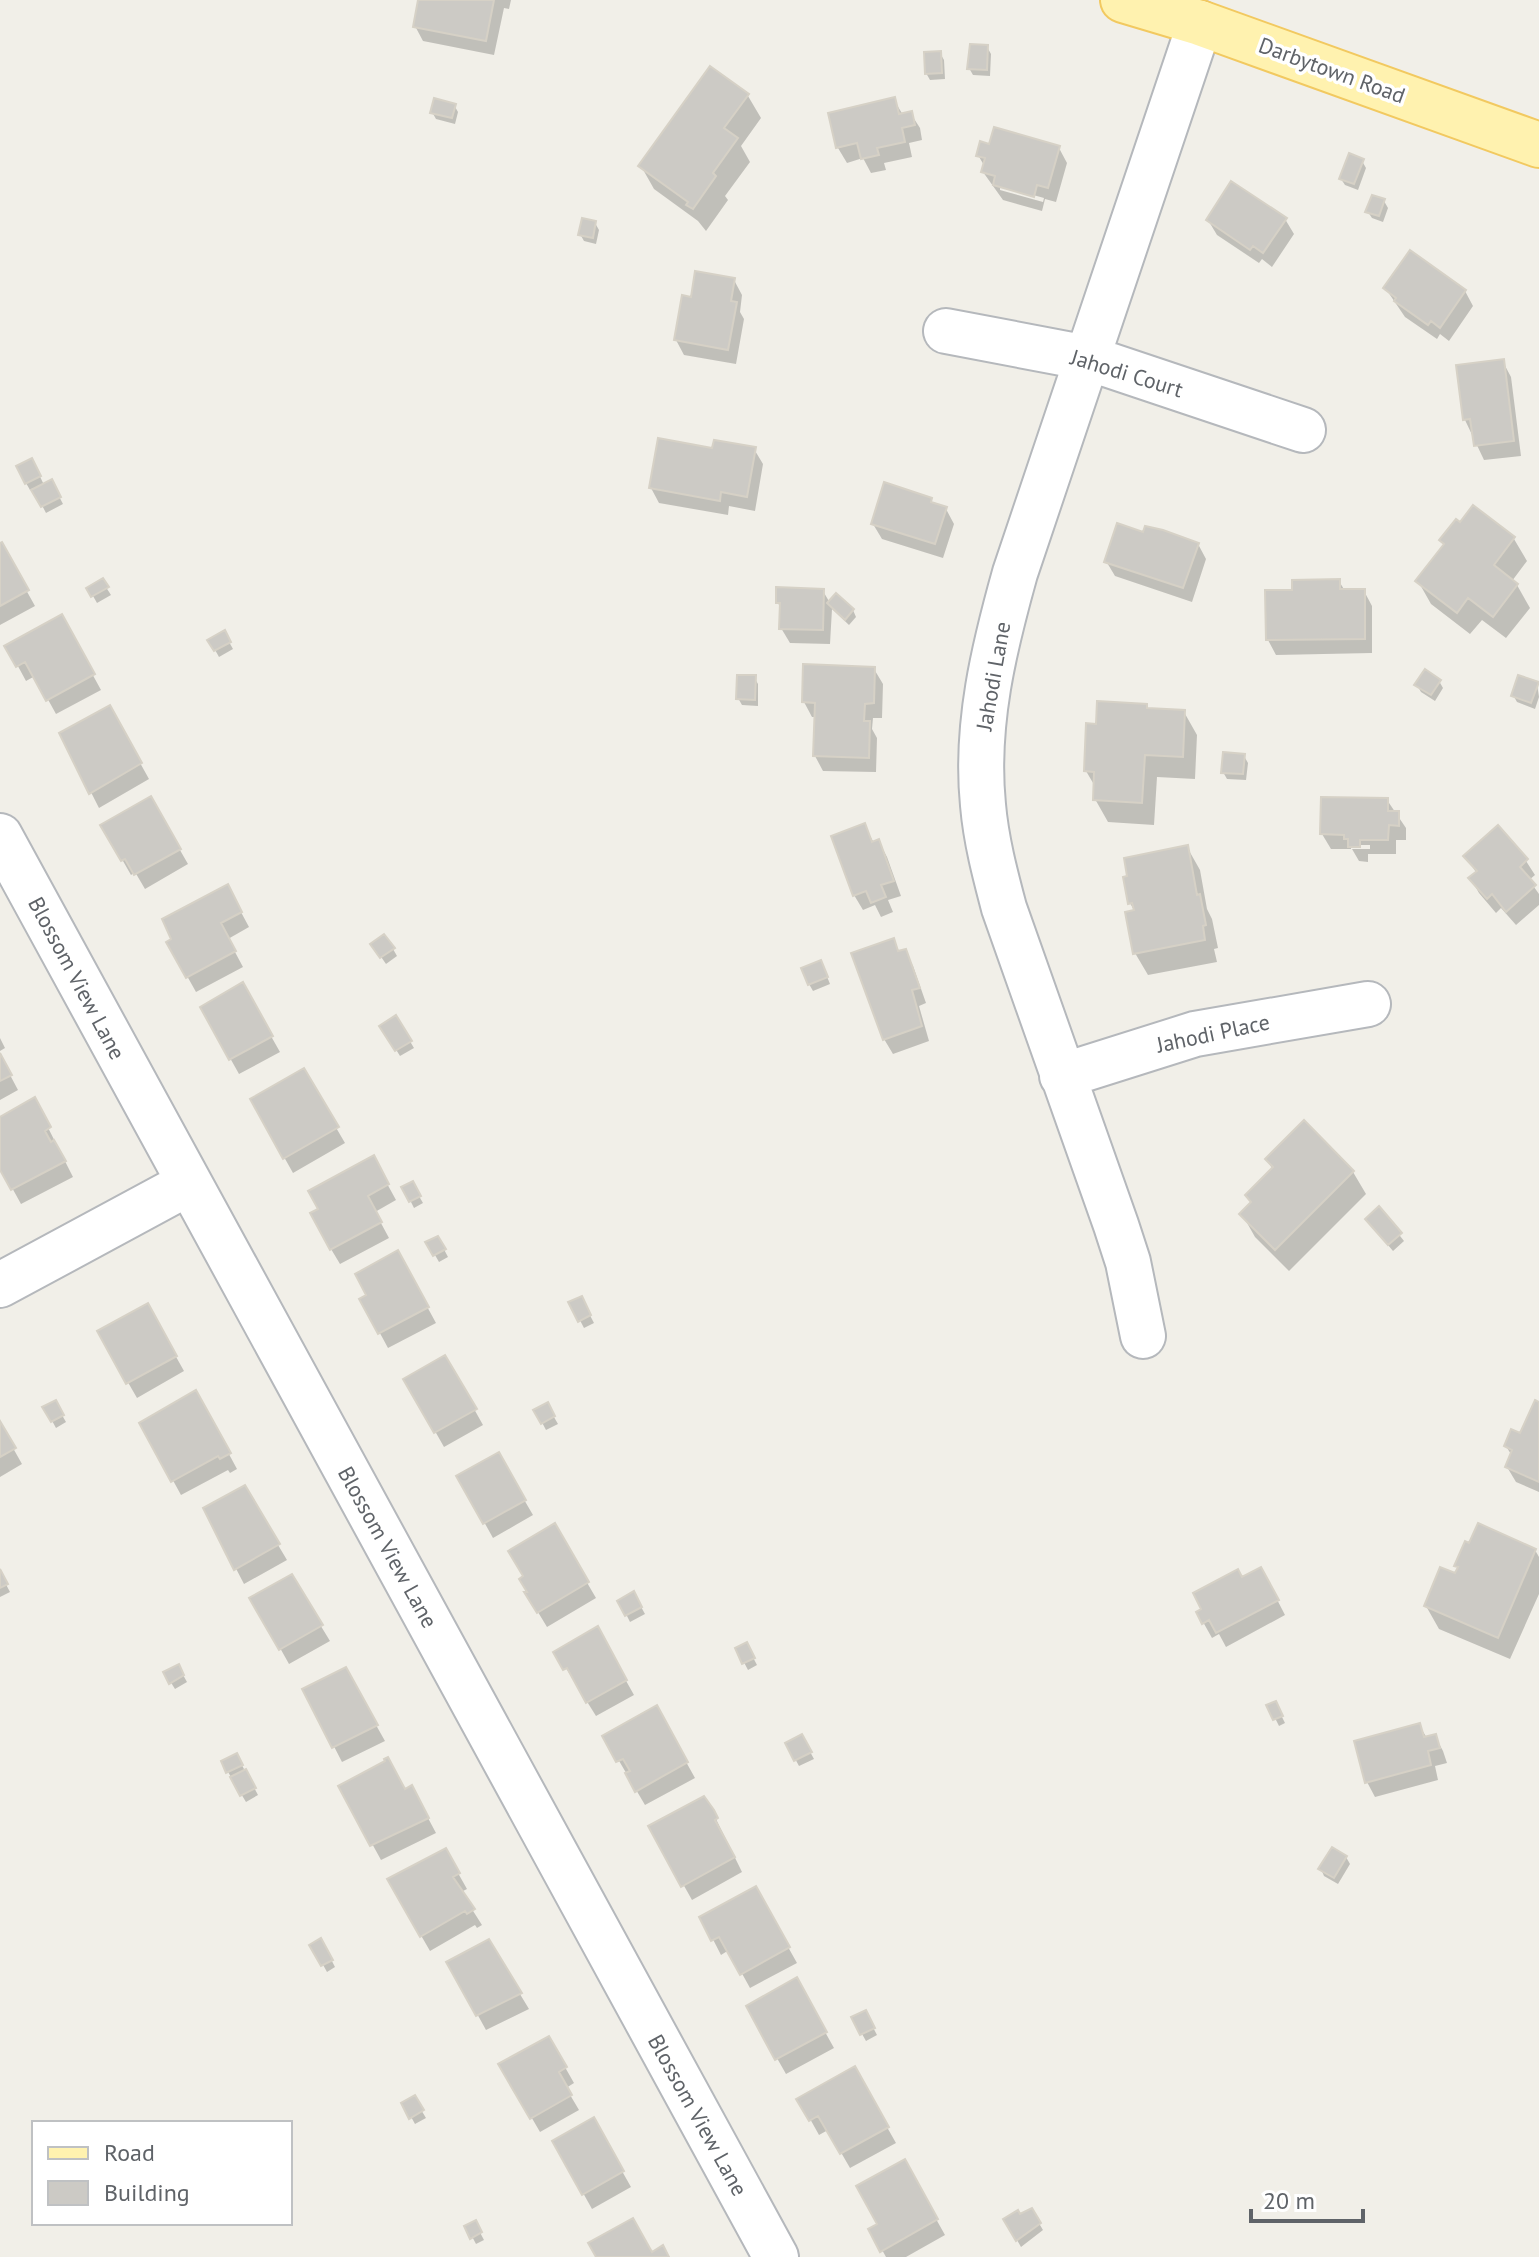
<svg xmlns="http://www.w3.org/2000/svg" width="1539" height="2257" font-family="'PT Sans',sans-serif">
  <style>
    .shadow { fill: #0003; fill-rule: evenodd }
    .building { fill: #cccac5; stroke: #d6d1c6; stroke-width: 2 }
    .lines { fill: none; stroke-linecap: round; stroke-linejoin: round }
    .minor-casing { stroke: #b5b8bc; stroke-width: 48 }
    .major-casing { stroke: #f2c960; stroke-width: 48 }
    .minor { stroke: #fff; stroke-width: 44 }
    .major { stroke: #fff2af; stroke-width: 44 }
    .labels { text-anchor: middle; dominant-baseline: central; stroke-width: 7; stroke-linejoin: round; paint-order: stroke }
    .street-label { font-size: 22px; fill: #5f6368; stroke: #fff }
  </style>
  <rect width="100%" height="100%" fill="#f1efe8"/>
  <path class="shadow" d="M420,0H511L509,9L504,8L494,55L423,41L415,26Z
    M987,47L991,54L990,76L973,75L969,68Z
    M940,53L944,60L945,79L930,80L926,73Z
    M748,96L761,118L741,146L750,162L725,196L728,200L706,231L698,221L654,189L641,166Z
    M894,100L903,115L911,114L920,128L922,140L909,143L912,157L884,163L886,170L871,173L863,158L847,163L838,148L831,114Z
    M454,105L458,112L455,124L436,119L432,112Z
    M991,146L1059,148L1067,163L1056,202L1045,199L1042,211L1003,200L983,172L985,167L978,155ZM1000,186L1044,198L1043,202L1000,190Z
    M1362,161L1366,168L1358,190L1345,185L1341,179Z
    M1384,201L1388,208L1383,222L1372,218L1368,212Z
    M1285,219L1294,234L1272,267L1262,259L1259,263L1217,235L1208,220Z
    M595,223L599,230L596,244L584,241L580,234Z
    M734,280L742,295L740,312L744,319L736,364L684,355L676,340L692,299Z
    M1386,289L1465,291L1473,306L1449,341L1440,334L1437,339L1405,317Z
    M1503,362L1511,377L1521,456L1484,460L1465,420Z
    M754,449L763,464L755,511L729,506L728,515L659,503L651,488L714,450Z
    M36,468L44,485L51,481L63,504L46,513L33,488L30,490L26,483Z
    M931,500L934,505L946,509L954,524L943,558L882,539L873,524Z
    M1474,507L1514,539L1527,561L1512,581L1517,585L1530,608L1506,638L1482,620L1470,634L1431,604L1418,581L1445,546L1442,540L1461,524Z
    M1145,535L1198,544L1206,559L1192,602L1115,576L1106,561Z
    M1,545L35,606L0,625V546Z
    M102,581L111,595L97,603L89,589Z
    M1339,581L1345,591H1364L1372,606V653L1276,655L1268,640L1294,592Z
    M823,591L830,603L853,610L856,617L849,625L832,609L830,644L790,643L781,628L782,611L778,603Z
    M61,617L101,690L56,714L35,676L26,681L7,646Z
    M224,633L233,649L219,657L210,641Z
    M874,669L883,684L882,718H873L872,729L877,738L876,772L823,771L815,756L816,717H812L804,702Z
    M754,677L758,684V706L742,705L738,698Z
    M1439,681L1443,688L1435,701L1421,692L1417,685Z
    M1537,684L1539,697L1535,709L1517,702L1513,695Z
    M109,707L149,779L99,808L61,733Z
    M1148,710L1184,712L1197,735L1195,779L1157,777L1154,825L1108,822L1095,799L1096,788L1086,771L1098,726Z
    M1244,756L1248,763L1246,780L1227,779L1223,772Z
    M150,798L188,864L145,889L135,872L131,875L103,826Z
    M1387,800L1406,828V840H1396V854H1368V862L1359,861L1352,849H1370V845H1351V849H1331L1322,834Z
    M864,825L874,843L879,842L887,857L901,896L888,900L893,912L881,917L875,905L863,910L854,895Z
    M1498,828L1526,861L1535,875L1529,880L1539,894V905L1516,925L1501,908L1496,913L1479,893L1471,879L1477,874L1466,856Z
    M1187,847L1200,870L1207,909L1212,919L1218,948L1214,949L1217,962L1148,975L1135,953V912L1130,903Z
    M235,901L249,927L228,939L243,967L196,992L168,942Z
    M893,941L900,953L905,951L913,966L926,1003L919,1006L929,1041L893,1054L884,1039Z
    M393,949L397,956L386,964L377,951Z
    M824,969L830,984L813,991L809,984Z
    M242,985L280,1052L239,1074L202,1008Z
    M396,1018L414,1048L400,1056L382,1027Z
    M0,1038L5,1048L0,1051Z
    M0,1056L18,1090L0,1100Z
    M303,1071L345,1143L293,1173L252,1100Z
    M34,1100L73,1177L21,1204L0,1166V1119Z
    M373,1158L396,1200L375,1212L389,1238L340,1264L331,1249L321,1209Z
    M1267,1160L1353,1172L1366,1194L1289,1271L1255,1237L1242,1214L1252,1204L1273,1170Z
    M412,1184L423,1203L414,1208L404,1188Z
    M1379,1209L1404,1241L1393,1251L1372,1226Z
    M438,1238L448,1257L439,1262L428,1243Z
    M406,1268L436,1323L388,1348L362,1300Z
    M581,1298L594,1323L584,1328L571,1303Z
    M147,1305L184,1371L137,1398L99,1332Z
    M445,1357L483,1425L444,1447L406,1380Z
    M196,1393L237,1469L230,1473L228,1470L181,1495L142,1424Z
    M55,1403L66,1422L56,1428L45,1408Z
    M1539,1404V1492L1516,1482L1507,1467L1512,1456L1506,1446L1521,1436Z
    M547,1405L558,1424L546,1430L536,1411Z
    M0,1425L22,1464L0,1477Z
    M498,1455L533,1515L493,1538L459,1477Z
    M244,1488L287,1560L244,1584L205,1509Z
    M554,1526L596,1598L547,1627L527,1594Z
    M1535,1550L1539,1557V1594L1510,1659L1439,1629L1426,1606L1457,1576L1459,1570L1456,1566Z
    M0,1573L10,1592L0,1597Z
    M291,1577L330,1641L289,1664L252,1598Z
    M1242,1579L1269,1584L1285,1615L1226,1647L1219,1634L1212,1638L1198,1613Z
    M634,1594L645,1614L630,1622L620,1602Z
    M597,1629L634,1695L596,1716L556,1652Z
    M746,1644L757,1665L748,1670L737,1649Z
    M178,1666L187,1682L175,1689L165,1673Z
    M345,1670L385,1741L342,1762L305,1690Z
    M1275,1703L1285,1723L1279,1726L1269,1706Z
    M656,1708L695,1778L645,1805L605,1737Z
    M1419,1725L1427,1738L1435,1736L1443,1751L1447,1763L1435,1766L1438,1780L1375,1797L1367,1782Z
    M802,1737L814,1759L799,1766L787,1744Z
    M237,1756L258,1795L246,1802L228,1772Z
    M341,1787L405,1792L420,1803L436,1833L381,1860Z
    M716,1819L742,1872L692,1900L651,1827Z
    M445,1850L467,1889L461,1892L482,1925L477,1928L475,1925L430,1951L389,1880Z
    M1346,1857L1350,1864L1338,1884L1324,1876L1321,1869Z
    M755,1888L797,1963L750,1988L729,1950L721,1955L702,1918Z
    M321,1940L335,1967L327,1972L312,1945Z
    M488,1941L529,2009L486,2030L449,1963Z
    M796,1980L834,2048L786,2074L748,2007Z
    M865,2012L877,2035L866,2041L853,2018Z
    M549,2039L574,2083L566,2088L579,2110L540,2132L501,2065Z
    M854,2069L896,2143L850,2168L828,2130L819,2135L799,2099Z
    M414,2098L426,2118L415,2124L404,2104Z
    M593,2120L631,2187L592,2209L554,2141Z
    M904,2162L945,2235L906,2257H886L871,2230L880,2225Z
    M1031,2210L1043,2230L1021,2247L1005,2219L1020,2217Z
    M475,2223L484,2240L476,2244L467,2227Z"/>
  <path class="building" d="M418,0H494L486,41L413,27Z
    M970,44L988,45L987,70L967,69Z
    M941,51L942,73L925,74L924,52Z
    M710,66L749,94L724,128L738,138L713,173L716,176L693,209L686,205L688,202L638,166Z
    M895,97L899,114L912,111L915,125L902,128L905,142L877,148L879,155L861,159L857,143L836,148L828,113Z
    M434,98L456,104L452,118L430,113Z
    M994,127L1060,146L1048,188L1037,185L1034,197L993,185L995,176L981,172L985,158L976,156L980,141L989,144Z
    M1349,153L1364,159L1354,184L1339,179Z
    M1231,181L1287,218L1263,253L1253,246L1250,250L1206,220Z
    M1372,195L1385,199L1379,216L1365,212Z
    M582,218L596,221L593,238L578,235Z
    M1410,250L1466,290L1440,328L1431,321L1428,325L1394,301L1396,298L1383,288Z
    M695,271L735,278L731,301L737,302L728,350L674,340L682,295L691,297Z
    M1504,359L1514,441L1474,446L1470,419L1463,420L1456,365Z
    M658,438L712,448L714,440L756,447L747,497L721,492L720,501L649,488Z
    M32,458L41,476L25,484L16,466Z
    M52,479L61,497L41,507L31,490Z
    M884,482L932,498L931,502L947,507L935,544L871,524Z
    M1473,505L1515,537L1494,565L1518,584L1493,617L1468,598L1457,613L1415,581L1444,544L1439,540L1456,519L1460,522Z
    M1117,523L1143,532L1145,526L1163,530L1199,543L1183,588L1104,562Z
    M2,542L29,590L0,606V543Z
    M103,578L109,587L91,597L86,588Z
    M1340,579V589H1365V639L1266,640L1265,590H1292V580Z
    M776,587L824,589L823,630L779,629L780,603H776Z
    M836,593L854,609L845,620L827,603Z
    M62,614L95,674L46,701L25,662L16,667L4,646Z
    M225,630L231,642L214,651L207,640Z
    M803,664L875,667L874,703L865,704L864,721H870L869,758L813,756L815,703L802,702Z
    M1425,669L1441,680L1431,695L1414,685Z
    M737,675H756L755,700L736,699Z
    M1518,675L1539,682L1531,703L1511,696Z
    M1097,701L1147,704V708L1185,710L1183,757L1145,755L1142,803L1093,800L1094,772L1084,771L1086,723L1096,724Z
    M110,705L142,763L89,794L59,733Z
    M1223,752L1245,754L1243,774L1221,773Z
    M151,796L181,849L134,875L125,859L121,861L100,825Z
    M1321,797L1388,798V811H1399V826L1389,825L1388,840H1360V847H1348V839H1344V835L1320,834Z
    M865,823L872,842L879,839L894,881L881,885L886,897L871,903L866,891L853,896L831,836Z
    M1498,825L1528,859L1520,867L1536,885L1506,912L1492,894L1487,899L1468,878L1477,871L1463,856Z
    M1188,845L1197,895L1200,894L1206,925L1203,926L1205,940L1133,954L1125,912L1134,910L1132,903L1128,904L1123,877L1127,876L1124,858Z
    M228,884L242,912L221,923L236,951L186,978L166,942L171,939L162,919Z
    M384,934L395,948L380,958L370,944Z
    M894,938L898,951L906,949L920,988L912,990L922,1026L883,1040L851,953Z
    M821,960L828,977L808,985L801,968Z
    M243,982L273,1036L229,1060L200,1007Z
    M396,1015L412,1041L395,1051L379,1026Z
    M0,1053L12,1075L0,1081Z
    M304,1068L339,1127L283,1159L250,1099Z
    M35,1097L51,1127L45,1131L51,1142L54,1140L66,1161L11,1190L0,1170V1117Z
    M1304,1120L1354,1171L1275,1250L1239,1214L1251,1202L1245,1195L1273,1167L1265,1159Z
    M374,1155L389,1184L368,1196L382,1222L330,1250L310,1213L318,1209L308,1191Z
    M413,1181L421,1196L409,1202L401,1187Z
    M1379,1206L1402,1233L1388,1245L1365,1219Z
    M438,1236L446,1249L433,1256L425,1242Z
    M398,1250L429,1307L378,1334L359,1299L366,1295L355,1274Z
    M582,1296L591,1315L578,1322L568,1302Z
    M148,1303L177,1356L126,1384L97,1331Z
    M445,1355L477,1409L434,1433L403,1379Z
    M196,1390L231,1453L220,1459L218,1456L171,1482L139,1423Z
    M56,1400L64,1415L51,1422L42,1407Z
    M1535,1400L1539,1402V1482L1505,1467L1512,1450L1504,1446L1511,1429L1520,1433Z
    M548,1402L555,1416L541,1424L533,1410Z
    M0,1421L16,1448L0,1457Z
    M499,1452L526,1500L483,1524L456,1476Z
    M245,1485L280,1544L234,1570L203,1508Z
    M555,1523L589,1582L537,1613L524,1592H527L519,1579L523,1576L508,1551Z
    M1478,1523L1536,1549L1498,1638L1424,1606L1440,1567L1455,1573L1458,1567L1454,1566L1465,1541L1469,1543Z
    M1261,1567L1279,1600L1216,1633L1209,1620L1202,1624L1196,1612L1201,1609L1193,1593L1238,1569L1242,1577Z
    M0,1569L8,1584L0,1588Z
    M292,1574L323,1625L279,1650L249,1598Z
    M634,1591L642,1607L625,1616L617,1601Z
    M598,1626L627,1680L586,1703L567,1668L563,1670L553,1652Z
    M747,1642L755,1658L742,1664L735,1648Z
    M179,1664L184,1675L169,1684L163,1672Z
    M346,1667L378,1725L332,1748L302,1689Z
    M1276,1701L1283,1716L1273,1720L1266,1705Z
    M657,1705L688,1762L635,1792L625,1773L630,1771L623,1759L616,1762L602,1736Z
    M1420,1723L1424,1737L1436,1734L1440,1748L1428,1751L1431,1765L1365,1783L1354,1741Z
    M802,1734L812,1752L794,1761L785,1743Z
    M237,1753L243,1765L226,1773L221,1761Z
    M388,1757L405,1789L412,1785L429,1818L370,1846L338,1786L385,1761L384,1759Z
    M246,1769L256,1788L240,1796L230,1777Z
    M704,1796L714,1810L718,1818L715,1820L735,1857L681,1887L648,1826Z
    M1332,1847L1347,1856L1334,1878L1318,1869Z
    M446,1848L460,1873L453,1877L475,1909L467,1914L465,1911L420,1937L387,1879Z
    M756,1886L790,1947L740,1975L719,1937L711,1941L699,1917Z
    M321,1938L333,1960L321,1966L309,1945Z
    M489,1939L522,1993L476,2016L446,1962Z
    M797,1977L827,2032L775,2060L746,2006Z
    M866,2010L875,2028L860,2035L851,2017Z
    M549,2036L567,2067L559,2072L572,2095L530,2119L498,2064Z
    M855,2066L889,2127L840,2154L818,2116L809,2121L796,2099Z
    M415,2095L424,2110L409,2119L401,2103Z
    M594,2117L624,2171L582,2195L552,2141Z
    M905,2159L938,2219L880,2252L868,2229L877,2224L856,2186Z
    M1032,2208L1041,2223L1016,2241L1003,2219L1018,2210L1020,2214Z
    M633,2218L652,2252L663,2245L669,2257H596L588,2243Z
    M476,2220L482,2232L470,2239L464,2226Z"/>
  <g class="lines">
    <g class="minor-casing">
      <path id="minor" d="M946,331L1088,358L1303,430
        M0,836L776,2257
        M1062,1076L1195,1034L1368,1004
        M0,1285L189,1183
        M1143,1336L1128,1262L1116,1225L1004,908C995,874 986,840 983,805C975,725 994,648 1015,573L1200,23"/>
    </g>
    <g class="major-casing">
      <path id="major" d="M1123,0L1200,23L1539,145"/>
    </g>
    <use href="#minor" class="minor"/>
    <use href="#major" class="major"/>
  </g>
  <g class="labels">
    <g class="street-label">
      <text transform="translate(1332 70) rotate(20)">Darbytown Road</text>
      <text transform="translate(1127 373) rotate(17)">Jahodi Court</text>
      <text transform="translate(993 676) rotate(-80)">Jahodi Lane</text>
      <text transform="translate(77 978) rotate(62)">Blossom View Lane</text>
      <text transform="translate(1213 1033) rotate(-12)">Jahodi Place</text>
      <text transform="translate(388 1547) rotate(61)">Blossom View Lane</text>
      <text transform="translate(698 2115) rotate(61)">Blossom View Lane</text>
    </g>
  </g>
  <rect x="32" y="2121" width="260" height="104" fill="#ffffff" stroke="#bfc1c3" stroke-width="2"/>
  <rect x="48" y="2147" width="40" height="12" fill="#fff2af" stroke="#bfc1c3" stroke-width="2"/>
  <text x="104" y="2161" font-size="24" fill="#5f6368">Road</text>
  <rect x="48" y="2181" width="40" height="24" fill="#cccac5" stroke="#bfc1c3" stroke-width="2"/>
  <text x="104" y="2201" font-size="24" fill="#5f6368">Building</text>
  <path d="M1251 2209v12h112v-12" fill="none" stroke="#5f6368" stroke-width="4"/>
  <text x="1263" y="2209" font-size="24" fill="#5f6368" stroke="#ffffff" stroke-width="6" paint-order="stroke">20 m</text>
</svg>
